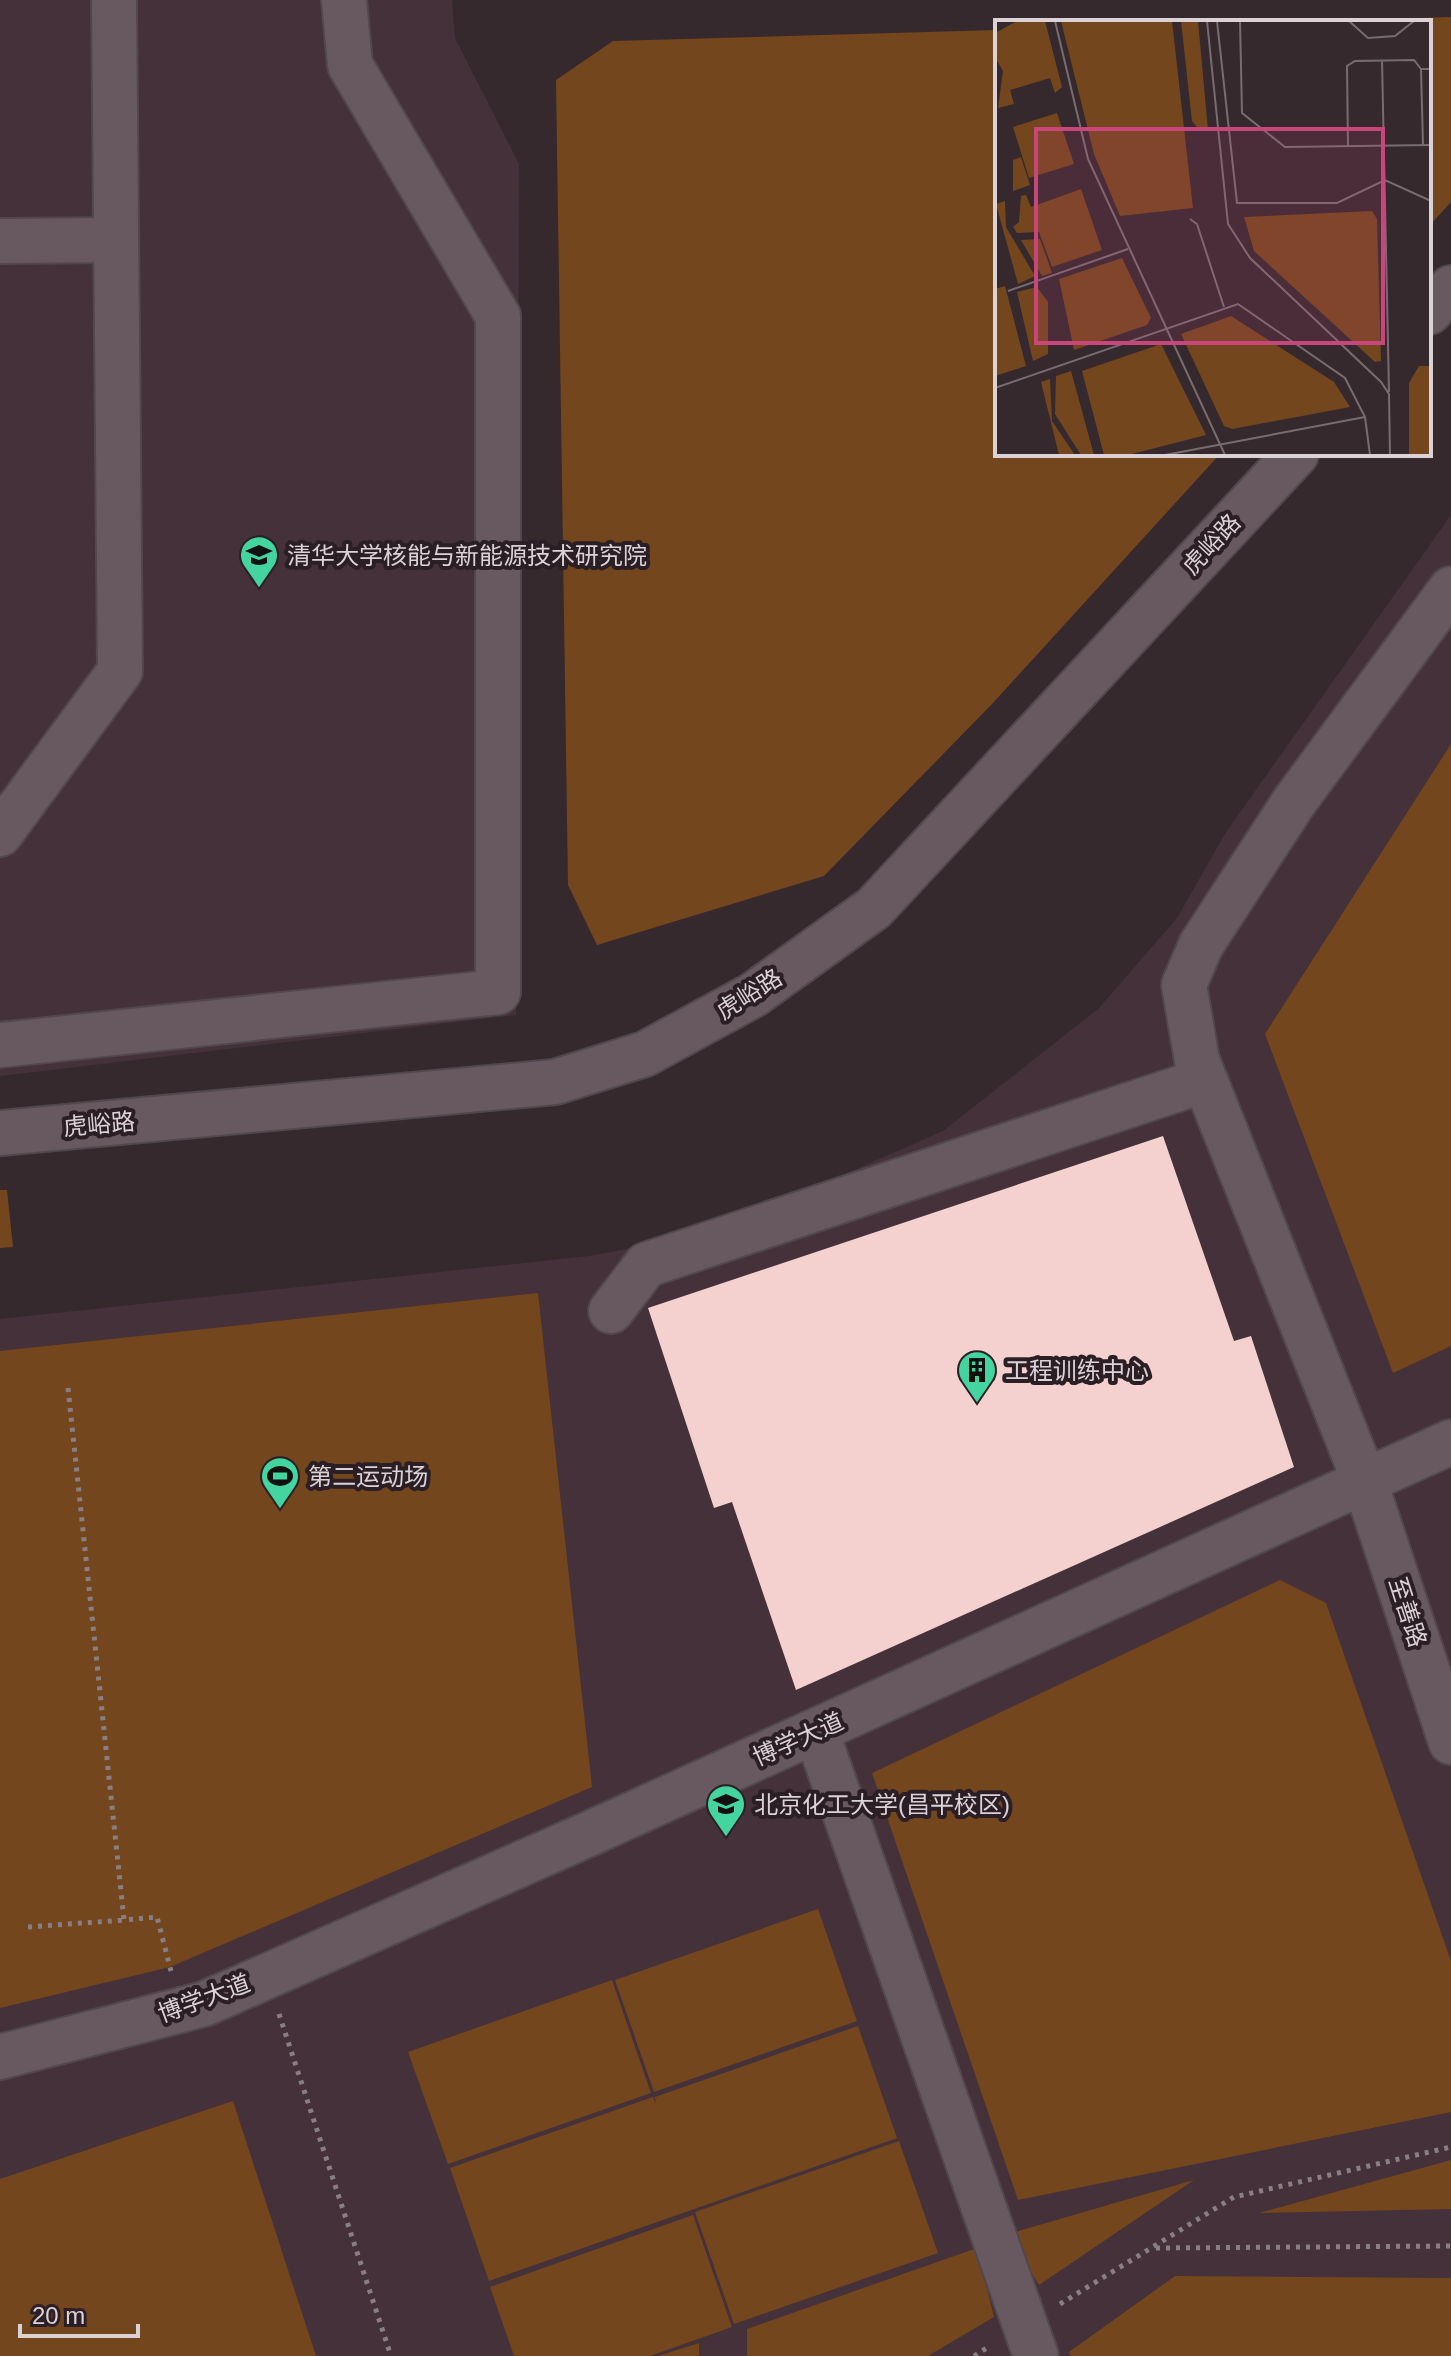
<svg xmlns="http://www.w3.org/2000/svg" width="1451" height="2356" font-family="Arial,'Noto Sans SC',sans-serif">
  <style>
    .built { fill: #443139 }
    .green { fill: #74461e }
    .building { fill: #f4d1ce }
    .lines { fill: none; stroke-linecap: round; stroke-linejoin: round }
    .minor-casing { stroke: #52474c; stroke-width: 48 }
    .path { stroke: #897f83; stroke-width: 5; stroke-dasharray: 4 6; stroke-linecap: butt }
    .minor { stroke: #67595f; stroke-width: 44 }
    .labels { text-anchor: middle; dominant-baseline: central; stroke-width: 8; stroke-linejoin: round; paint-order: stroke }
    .street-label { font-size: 24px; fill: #dad2d5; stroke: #2b1f25 }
    .poi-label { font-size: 24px; fill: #dad2d5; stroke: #2b1f25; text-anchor: start }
    .inset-road { fill: none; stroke: #776d71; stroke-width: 2 }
    .view { fill: #c8467a; fill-opacity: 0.15; stroke: #c8467a; stroke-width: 4 }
    .inset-edge { fill: none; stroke: #dad2d5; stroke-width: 4 }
  </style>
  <rect width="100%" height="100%" fill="#35292e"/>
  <path class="built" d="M0,0H452L455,38L519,164L516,1015L0,1076Z
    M1451,515V2356H0V1319L589,1256L685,1238L795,1196L943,1131L1098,1009L1177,918L1226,832Z"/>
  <path class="green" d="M1451,17V202L1429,226V22H1286Z
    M997,30V454H1220L992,704L824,876L597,945L568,885L556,80L613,41Z
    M1451,744V1346L1393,1373L1265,1034Z
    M0,1190H7L13,1247L0,1248Z
    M538,1293L592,1787L170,1967L0,2008V1351Z
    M1280,1580L1326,1603L1451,1961V2112L1018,2200L872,1773Z
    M818,1909L857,2021L654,2092L615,1980Z
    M612,1980L651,2093L448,2164L408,2052Z
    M858,2026L897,2138L489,2281L450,2168L653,2097L656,2104L655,2097Z
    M233,2101L316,2356H0V2179Z
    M899,2141L938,2253L734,2324L695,2212Z
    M1451,2160V2209L1259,2213Z
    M1194,2180L1039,2285L1008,2234Z
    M693,2215L732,2327L650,2356H514L490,2287Z
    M977,2248L994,2317L928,2356H747V2329Z
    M1175,2276L1451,2278V2356H1071L1069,2352Z
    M699,2343V2356H658Z"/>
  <path class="building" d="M1163,1136L1234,1341L1251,1336L1294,1467L796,1690L732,1502L714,1508L648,1308Z"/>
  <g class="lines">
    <g class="minor-casing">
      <path id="minor" d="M0,241L116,240
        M1429,312L1451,288
        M1451,589L1294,802L1201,945L1184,985L1197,1060L1365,1482L1451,1742
        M0,834L120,671L114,0
        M0,1045L498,992V316L350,65L344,0
        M0,1133L555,1082L645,1054L753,995L874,908L1296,454
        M611,1311L646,1265L1205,1080
        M816,1731L1036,2356
        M0,2057L204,2004L591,1833L1451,1442"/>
    </g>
    <path class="path" d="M68,1388L124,1920L157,1917L171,1971
      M28,1927L124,1920
      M279,2014L391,2356
      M1156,2248L1451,2246
      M1060,2304L1234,2197L1451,2147
      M974,2356L990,2346"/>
    <use href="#minor" class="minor"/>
  </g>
  <defs>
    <g id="university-pin" transform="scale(2)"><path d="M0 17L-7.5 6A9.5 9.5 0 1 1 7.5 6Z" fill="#43d4a0" stroke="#2b1f25"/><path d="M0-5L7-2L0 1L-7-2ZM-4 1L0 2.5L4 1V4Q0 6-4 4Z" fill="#111"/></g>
    <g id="building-pin" transform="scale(2)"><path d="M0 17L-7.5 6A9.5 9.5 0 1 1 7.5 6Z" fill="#43d4a0" stroke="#2b1f25"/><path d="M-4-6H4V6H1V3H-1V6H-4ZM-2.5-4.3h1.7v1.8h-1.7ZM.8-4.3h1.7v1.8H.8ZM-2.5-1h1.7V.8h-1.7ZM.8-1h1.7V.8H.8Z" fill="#111"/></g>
    <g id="stadium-pin" transform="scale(2)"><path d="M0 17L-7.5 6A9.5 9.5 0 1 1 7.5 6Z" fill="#43d4a0" stroke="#2b1f25"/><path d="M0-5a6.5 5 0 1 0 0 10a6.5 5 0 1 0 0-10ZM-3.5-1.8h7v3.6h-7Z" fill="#111"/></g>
  </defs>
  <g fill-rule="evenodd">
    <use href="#university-pin" x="259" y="555"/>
    <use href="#building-pin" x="977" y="1370"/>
    <use href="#stadium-pin" x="280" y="1476"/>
    <use href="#university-pin" x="726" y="1804"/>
  </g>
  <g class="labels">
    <g class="street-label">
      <text transform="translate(1211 544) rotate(-47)">虎峪路</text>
      <text transform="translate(749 994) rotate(-32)">虎峪路</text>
      <text transform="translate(99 1124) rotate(-5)">虎峪路</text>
      <text transform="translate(1408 1612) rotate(72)">至善路</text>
      <text transform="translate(798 1739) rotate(-24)">博学大道</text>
      <text transform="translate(204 1998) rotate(-20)">博学大道</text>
    </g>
    <g class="poi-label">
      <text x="287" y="555">清华大学核能与新能源技术研究院</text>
      <text x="1005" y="1370">工程训练中心</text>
      <text x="308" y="1476">第二运动场</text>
      <text x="754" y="1804">北京化工大学(昌平校区)</text>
    </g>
  </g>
  <g transform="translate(995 20)">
    <rect width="436" height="436" fill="#35292e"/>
    <path d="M22,1H50L67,67L60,73L55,58L15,70L19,84L3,88L8,51L0,37V13ZM66,1H177L198,188L125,196L99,134ZM186,1H203L213,110L205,111L197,101ZM62,93L79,144L34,158L18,107ZM26,137L35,165L18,171V140ZM86,169L107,230L57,247L44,212L22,213L18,207L24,202L26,176L31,175L36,187ZM10,181L11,207L40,256L23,264L1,184ZM377,191L382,199L386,341L380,342L259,231L249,197ZM45,219L57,253L47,256L26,220ZM127,238L156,298L152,305L79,330L64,259ZM10,266L31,346L0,356V269ZM42,267L53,282V334L38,341L22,272ZM236,296L339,362L355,387L237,409L229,406L186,314ZM166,324L211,415L133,435H109L87,351ZM424,346H436V435H414V363ZM76,351L99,435H86L60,394L61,356ZM55,359L57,401L80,435H64L46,362Z" fill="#74461e"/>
    <path class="inset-road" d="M60,1L93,139L230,435M212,1L233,204L255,238L386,362L394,374L395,435M222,1L242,183H342L390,160L436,181M245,1L247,93L290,127L436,125M354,1L373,18L400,16L419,1M387,40L394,372M428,125L426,49H436M353,126L352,46L360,41L419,40L426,49M195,199L202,204L229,287M13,271L133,229M0,368L243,284L350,358L370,397L375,435M170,435L370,397"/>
    <path class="view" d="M41,109H388V323H41Z"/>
    <rect width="436" height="436" class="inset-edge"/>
  </g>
  <path d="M20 2324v12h118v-12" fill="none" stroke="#dad2d5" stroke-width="4"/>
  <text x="32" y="2324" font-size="24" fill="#dad2d5" stroke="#2b1f25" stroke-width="6" paint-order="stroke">20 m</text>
</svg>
